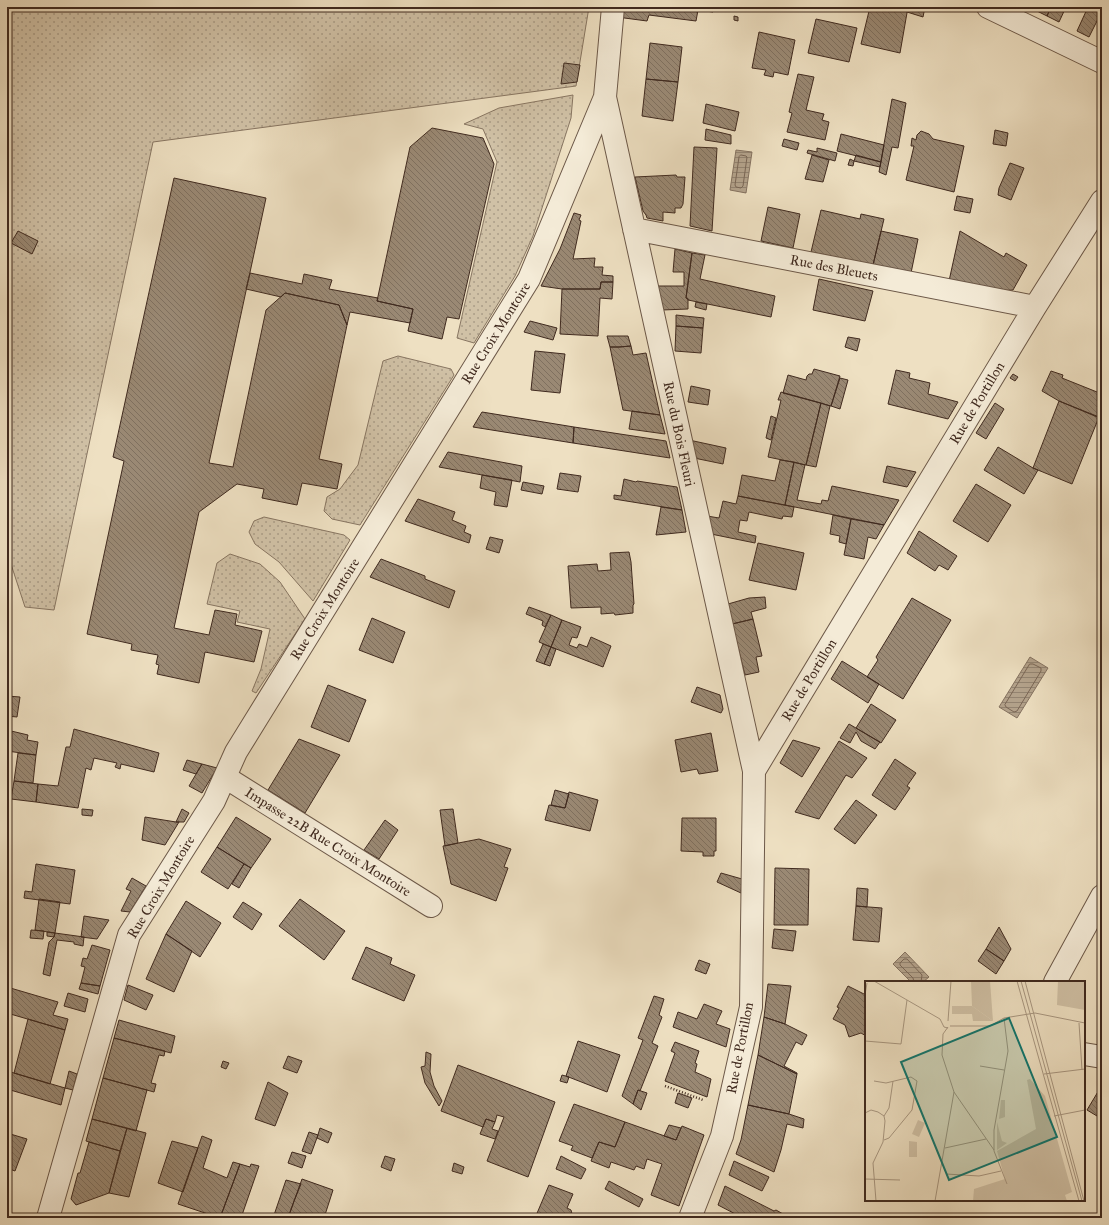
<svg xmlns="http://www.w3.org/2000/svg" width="1109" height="1225" font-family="'IM FELL Great Primer',serif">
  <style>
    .grass { fill: url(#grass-dots); stroke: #887662 }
    .water { fill: url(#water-rules); stroke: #857260 }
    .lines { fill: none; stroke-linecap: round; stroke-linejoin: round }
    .shore { stroke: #7a6655; stroke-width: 1 }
    .building { fill: url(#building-back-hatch); stroke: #402a1f }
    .street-casing { stroke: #6c5848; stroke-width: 24 }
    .path { stroke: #402a1f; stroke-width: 2.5; stroke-dasharray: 1 2; stroke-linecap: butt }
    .street { stroke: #f4ebd7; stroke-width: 22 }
    .labels { text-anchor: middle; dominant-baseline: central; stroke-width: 3; stroke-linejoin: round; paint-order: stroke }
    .street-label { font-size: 14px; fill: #402a1f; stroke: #f4ebd7 }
    .inset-road { fill: none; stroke: #a89781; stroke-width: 1 }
    .view { fill: #0f766e; fill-opacity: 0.15; stroke: #0f766e; stroke-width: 2 }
    .inset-edge { fill: none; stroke: #402a1f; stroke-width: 2 }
  </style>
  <defs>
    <pattern id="grass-dots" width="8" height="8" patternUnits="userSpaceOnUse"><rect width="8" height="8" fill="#d0c1a6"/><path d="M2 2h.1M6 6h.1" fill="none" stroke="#aa9d87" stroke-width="1.8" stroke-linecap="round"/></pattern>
    <pattern id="water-rules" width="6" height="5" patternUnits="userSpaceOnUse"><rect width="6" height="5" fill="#b3a28b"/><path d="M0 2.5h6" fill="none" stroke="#938471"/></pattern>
    <pattern id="building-back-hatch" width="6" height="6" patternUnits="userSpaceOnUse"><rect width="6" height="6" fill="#9a8974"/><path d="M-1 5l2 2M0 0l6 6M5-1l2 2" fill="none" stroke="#7f705f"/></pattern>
  </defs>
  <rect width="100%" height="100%" fill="#eee0c2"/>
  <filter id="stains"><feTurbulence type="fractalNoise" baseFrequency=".005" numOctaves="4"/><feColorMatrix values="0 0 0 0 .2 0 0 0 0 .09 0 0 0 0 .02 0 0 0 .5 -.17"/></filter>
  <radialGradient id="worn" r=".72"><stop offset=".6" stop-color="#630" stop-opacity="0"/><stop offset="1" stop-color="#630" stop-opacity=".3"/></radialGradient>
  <path class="grass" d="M7,7H589L576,86L153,142L54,610L25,607L7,552Z
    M573,95L571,118L533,236L515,276L474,343L457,338L497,162L483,129L464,124L499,108Z
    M398,356L451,369L454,375L360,525L332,519L324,511L327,497L340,489L358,465L383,361Z
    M264,517L344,535L350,540L313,601L279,562L255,544L249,532L254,521Z
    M230,554L260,564L280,582L305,619L256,693L252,691L261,669L270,629L237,622L240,611L207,604L217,563Z"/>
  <path class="water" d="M736,150L752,152L746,193L730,190Z
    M1030,657L1048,668L1017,718L999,707Z
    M905,952L929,977L923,982H911L893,964Z"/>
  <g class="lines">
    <path class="shore" d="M741,155L746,156L747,157L743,186L741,188L736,187L735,185L739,157Z
      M1030,664H1033L1041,668V671L1017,711L1014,712L1006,707L1005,705Z
      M914,982L913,978L900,965V963L904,959H907L922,975L921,982"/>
  </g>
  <path class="building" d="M619,7H714L713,12L698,10L696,21L649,15L647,21L617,17Z
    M714,7H725V10L713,9Z
    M870,7H886L891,8L892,7H908L900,53L861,44Z
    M908,7H925L923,17L907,12Z
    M1029,7H1051L1047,16Z
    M1051,7H1066L1059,22L1047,16Z
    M1088,7L1101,13L1089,37L1077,31Z
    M734,16L738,17V21L734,20Z
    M816,19L857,28L849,62L808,53Z
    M759,32L795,40L788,75L774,72L773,77L764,75L766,70L752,68Z
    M650,43L682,47L678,82L646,79Z
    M564,63L580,65L577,82L561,84Z
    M798,74L814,77L806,110L824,114L822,120L829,122L825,140L787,132L792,113L789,112Z
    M646,79L678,82L673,121L642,116Z
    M892,99L906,103L898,148L892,147L886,175L879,172Z
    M706,104L739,112L735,131L703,123Z
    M432,128L483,138L494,164L459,319L447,317L442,339L408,331L413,309L377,301L410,147Z
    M706,129L731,135V144L705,140Z
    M995,130L1008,133L1006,146L993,144Z
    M921,131L929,134L933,139L964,146L954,192L906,180L914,146H911L912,138L916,140L917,135Z
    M841,134L884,145L881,162L837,151Z
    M784,139L799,143L797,150L782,146Z
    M694,147L717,148L712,231L690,226Z
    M817,148L837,153L835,161L807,153L808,150L817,152Z
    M812,155L829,160L823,182L805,179Z
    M856,155L881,162L880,167L854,161Z
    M850,159L854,161L853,166L848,165Z
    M1010,163L1024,168L1011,200L998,195L999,188Z
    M676,175L677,177H685L683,204L681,208H675V213L663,212V221L647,218L646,215L643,211L635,177Z
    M174,178L266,198L209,463L233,467L266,310L285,293L339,305L347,325L319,459L342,464L337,489L302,483L297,505L262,498L264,489L237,484L199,512L174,628L209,635L215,610L237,614L235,625L262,631L254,662L205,652L199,683L157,674L159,665L156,664L158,655L131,650L132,644L87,634L124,461L113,457Z
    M957,196L973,199L970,213L954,210Z
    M768,207L800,214L793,248L761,241Z
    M821,210L860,219L861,214L884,219L873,265L811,252Z
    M574,213L581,215L579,220L581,221L573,259L595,258L594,267H603L602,275L613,276V282H601L600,289H562L541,286L560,249Z
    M18,231L38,241L32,254L11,243Z
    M881,231L918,239L911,273L873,265Z
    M960,231L1004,257L1006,253L1027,265L1013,290L1000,291L949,281Z
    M675,249L692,253L686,298L688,299V309L662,310L658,286H684V272H673Z
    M692,253L705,255L700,279L775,296L771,317L688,300V299L686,298Z
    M250,273L302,284L304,274L332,280L329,289L378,298L377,301L413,309L410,323L350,312L347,325L339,305L285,293L281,297L246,289Z
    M819,279L873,291L865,321L813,310Z
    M601,282H613L612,299L600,298L598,336L560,334L562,289H600Z
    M696,302L707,304L706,310L695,307Z
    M676,315L704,318L703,328L676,326Z
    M530,321L557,328L553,340L524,332Z
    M676,326L703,328L701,353L675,351Z
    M607,336H628L631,346L619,347H610Z
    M848,337L860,339L857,351L845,347Z
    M631,346L633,355L646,353L660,415L623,410L610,347H619Z
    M535,351L565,354L560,393L531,390Z
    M814,369L840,376L831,406L783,393L788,375L806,380L807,376L809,374H812Z
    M896,370L910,373L909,378L930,383L928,394L958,402L948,419L888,404Z
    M1051,371L1063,375L1062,378L1102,394V419L1059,401L1042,391Z
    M1013,374L1018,377L1015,381L1010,378Z
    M840,378L848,380L840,409L831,406Z
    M691,386L710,390L708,405L688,402Z
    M781,392L821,403L806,465L768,457L781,400H778Z
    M1059,401L1099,417L1072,484L1033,468Z
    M821,403L830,406L816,467L806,465Z
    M995,403L1004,409L986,439L976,433Z
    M632,411L660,415L665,434L629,429Z
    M482,412L574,427L573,443L473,427Z
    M771,416L776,418L771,440L766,438Z
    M574,427L666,441L670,458L573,443Z
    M689,440L726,448L723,464L694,458Z
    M998,447L1033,468L1038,470L1024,494L984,470Z
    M448,452L522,466L520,482L439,467Z
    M780,460L794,462L785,505L738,496L742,475L775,481Z
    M794,462L805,465L797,500L821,504L822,500L828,501L832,486L899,500L884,525L785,505Z
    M887,466L916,472L907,487L883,482Z
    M560,473L581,476L578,492L557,489Z
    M482,475L512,480L507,507L494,505L496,492L480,488Z
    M624,479L636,482L637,481L677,487L682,510L614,499V495L621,496Z
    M523,482L544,486L542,494L521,490Z
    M976,484L1011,505L988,542L953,521Z
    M738,496L794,507L792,517L783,516L782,519L749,512L747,521L740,520L738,532L756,536L755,543L711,534L707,516L719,518L723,501L736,504Z
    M418,499L455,512L452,520L466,526L464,532L471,535L469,543L405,521Z
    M661,507L682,510L686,532L656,535Z
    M833,515L851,519L846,544L839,542L840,536L830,534Z
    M851,519L884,525L876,539L868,537L864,559L844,555Z
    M919,531L957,556L948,570L939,565L935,571L907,553Z
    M490,537L503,540L499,553L486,549Z
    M758,543L804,553L796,590L749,580Z
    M629,552L631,562L634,604L633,605V613L615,615L614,613L601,614V607L571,608L568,566L597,564L598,571L611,570L610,553Z
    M381,559L425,576V579L455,591L449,608L370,577Z
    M765,597L766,608L751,612L753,619L732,624L728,604L749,598Z
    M912,598L951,620L903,699L867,677L878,660L876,657Z
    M529,607L551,615L545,627L542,625L543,621L526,614Z
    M551,615L562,620L551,647L539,642Z
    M372,618L405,632L393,663L359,650Z
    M753,619L762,656L756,657L759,672L745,675L732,624Z
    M562,620L581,627L577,638L572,637L569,645L577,648L579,644L587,647L591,637L611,646L603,667L551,647Z
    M543,644L551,647L544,664L536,661Z
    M551,647L556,649L550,666L544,664Z
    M842,661L879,684L868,703L831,679Z
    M328,685L366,700L349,742L311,727Z
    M697,687L720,695L723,709L721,713L691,702Z
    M7,696L20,697L17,717L7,716Z
    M871,704L896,720L881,743L856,728Z
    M849,724L880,742L875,749L861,741L856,732L850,743L840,738Z
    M74,729L159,753L154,772L121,764L120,769L115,767L117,763L94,758L91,770L86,768L78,808L36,802L38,784L58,786L66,747H70Z
    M7,730L28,735L27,740L38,742L36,755L7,751Z
    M711,733L718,771L699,774L697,769L681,772L675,740Z
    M299,739L340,755L305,813L268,790Z
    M793,740L820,748L802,777L780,763Z
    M839,741L867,758L852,778L846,775L819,819L795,812Z
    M18,753L36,755L33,783L14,781Z
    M895,759L916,773L907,786L910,788L895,810L872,795Z
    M187,760L202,764L196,774L183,770Z
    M202,764L217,768L202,793L189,786Z
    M14,781L38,784L36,802L11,799Z
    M555,790L569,794L565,808L551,805Z
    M569,792L598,800L590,831L545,820L549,805L565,808Z
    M856,800L877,815L855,844L834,829Z
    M82,809L93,810L92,816L82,815Z
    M182,809L189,813L184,822H176Z
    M453,809L458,843L445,846L440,810Z
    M145,817L176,822H179L165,845L142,840Z
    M236,817L271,839L251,868L217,847Z
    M682,818H716V851H714V856H703V852L681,851Z
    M385,820L398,830L379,859L364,850Z
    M479,839L511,849L504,867L508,868L496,901L451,884L443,846Z
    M217,847L244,864L228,889L201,872Z
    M36,864L75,870L70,904L24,898L25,891L32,892Z
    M244,864L251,868L239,888L232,884Z
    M775,868L809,869L808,925H774Z
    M721,873L742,879L741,893L717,882Z
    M132,878L146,886L130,912L121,911L131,891L126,889Z
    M857,888L868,889L867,907L856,906Z
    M39,899L60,902L55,933L35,930Z
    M300,899L345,931L324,960L279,926Z
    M186,901L221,923L200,957L166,934Z
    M243,902L262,914L252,930L233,917Z
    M856,906L882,908L879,942L853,940Z
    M84,916L109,920L97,939L81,937Z
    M999,927L1011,949L1004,961L986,949Z
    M774,929L796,931L793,951L772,948Z
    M31,930L44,931L43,939L30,938Z
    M47,932L55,933L54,937L47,936Z
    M55,933L84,937L83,946L74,944V942L57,940L50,976L43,974L49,942L54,937Z
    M166,934L192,951L174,992L146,979Z
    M92,945L110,950L100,986L81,983L85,967L81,966L83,958L87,959Z
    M366,947L392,958L390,964L415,975L404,1001L352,979Z
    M986,949L1004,961L996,974L978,961Z
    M699,960L710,964L706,974L695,970Z
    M81,983L100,986L98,994L79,989Z
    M768,984L791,986L785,1024L764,1017Z
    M128,985L153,995L146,1010L124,1000Z
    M848,986L866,995V1036L861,1033L849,1037L845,1025L833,1019L839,1008L837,1007Z
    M7,987L58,1002L53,1015L68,1019L65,1030L7,1013Z
    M68,993L88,999L85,1012L64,1006Z
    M654,996L664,999L659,1015L662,1017L652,1043L658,1046L640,1091L638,1090L633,1104L622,1096L643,1040L638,1038Z
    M704,1004L722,1011L716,1024L730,1029L726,1047L673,1027L678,1012L697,1019Z
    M764,1017L785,1024L807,1035L802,1045L796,1042L784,1066L797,1073V1074L758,1055Z
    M28,1019L65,1030L50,1084L14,1073Z
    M119,1020L175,1036L171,1053L114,1038Z
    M114,1038L165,1051L164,1056L159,1055L151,1083L156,1084L154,1092L103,1078Z
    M578,1041L620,1055L607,1092L566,1076Z
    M675,1042L699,1051L695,1063L697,1064L695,1072L711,1079L707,1097L665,1081L675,1053L671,1051Z
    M426,1052L431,1054L430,1072L434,1086L442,1101L439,1106L425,1083L421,1067L425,1066Z
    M758,1055L797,1074L789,1114L748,1105Z
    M288,1056L302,1061L297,1073L283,1068Z
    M223,1061L229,1063L226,1069L221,1067Z
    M458,1065L555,1102L528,1177L487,1161L504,1117L497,1115L495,1122L486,1119L483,1127L441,1111Z
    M7,1071L65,1088L61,1105L7,1089Z
    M69,1071L77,1074L73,1090L65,1088Z
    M562,1075L569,1077L567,1083L560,1081Z
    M103,1078L147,1090L136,1131L92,1119Z
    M268,1082L288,1093L275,1126L255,1119Z
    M1102,1085V1119L1087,1110Z
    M638,1090L647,1093L641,1110L633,1104Z
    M678,1093L692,1098L688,1108L675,1103Z
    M574,1104L625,1122L615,1147L599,1142L592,1158L571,1150L573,1146L559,1141Z
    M748,1105L789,1114L804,1119L803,1128L787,1124L781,1150L774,1172L736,1154L741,1140Z
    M92,1119L127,1128L120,1151L86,1141Z
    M486,1119L495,1122L492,1129L498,1131L495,1139L480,1134Z
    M625,1122L676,1140L682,1126L704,1135L679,1206L651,1195L662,1164L647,1159L644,1169L636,1166L634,1170L611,1162L609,1168L591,1161L599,1142L615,1147Z
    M669,1125L681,1128L676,1140L664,1136Z
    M127,1128L146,1133L129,1197L109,1193Z
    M320,1128L332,1133L328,1143L317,1138Z
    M309,1132L318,1135L311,1154L302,1151Z
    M7,1133L27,1139L15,1171L7,1168Z
    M202,1136L212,1140L203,1168L227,1178L233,1162L240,1164L220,1218L178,1204Z
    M172,1141L198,1148L183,1192L158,1183Z
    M89,1142L120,1151L109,1193L76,1205L71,1199L78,1173H80Z
    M292,1152L306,1156L302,1168L288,1163Z
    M385,1156L395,1159L391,1171L381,1167Z
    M561,1156L586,1169L581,1179L556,1169Z
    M734,1161L769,1177L762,1191L729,1175Z
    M454,1163L464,1167L462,1174L452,1171Z
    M240,1164L250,1167L251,1164L259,1166L241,1218H220Z
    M302,1179L333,1190L324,1218H288Z
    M286,1180L301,1184L294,1201L288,1218H273Z
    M609,1181L643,1199L639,1207L605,1189Z
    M549,1185L573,1194L567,1208L571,1210L572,1214L571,1218H535Z
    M725,1186L774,1211L776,1210L783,1214L786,1218H743L718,1205Z
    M364,1215L372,1218H362Z"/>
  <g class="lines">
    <g class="street-casing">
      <path id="street" d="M988,7L1102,62
        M605,97L754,771
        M634,229L1035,307
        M225,777L431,906
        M1055,982L1102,896
        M1084,1054L1102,1057
        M48,1218L129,935L214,801L236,752L257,718L529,279L605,97L613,7
        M690,1218L722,1136L751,1007L754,771L1035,307L1102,201"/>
    </g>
    <path class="path" d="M665,1086L703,1100"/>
    <use href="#street" class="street"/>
  </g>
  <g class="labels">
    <g class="street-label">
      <text transform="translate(834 268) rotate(11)">Rue des Bleuets</text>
      <text transform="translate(496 333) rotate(-58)">Rue Croix Montoire</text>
      <text transform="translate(977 403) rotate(-59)">Rue de Portillon</text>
      <text transform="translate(679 434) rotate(78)">Rue du Bois Fleuri</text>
      <text transform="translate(325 609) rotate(-58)">Rue Croix Montoire</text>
      <text transform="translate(809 680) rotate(-59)">Rue de Portillon</text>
      <text transform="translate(328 842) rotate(32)">Impasse 22B Rue Croix Montoire</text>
      <text transform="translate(161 887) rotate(-59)">Rue Croix Montoire</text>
      <text transform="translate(740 1048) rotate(-79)">Rue de Portillon</text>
    </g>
  </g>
  <g transform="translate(865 981)">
    <rect width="220" height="220" fill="#eee0c2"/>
    <path d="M193,0H220V29L192,24ZM87,25H107L128,40H108L107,33H87ZM165,98L180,115L207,211L200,214L202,220H108L109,208L140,198L132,170L171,148L162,99ZM136,119H140V136L134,138ZM132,141L137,160L142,162L132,169Z" fill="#d0c1a6"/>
    <path d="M106,0H125L128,40L107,25Z" fill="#d0c1a6"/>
    <path d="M53,139L60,142L54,156L47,153ZM44,160L52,161V176H44Z" fill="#d0c1a6"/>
    <path class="inset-road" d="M9,0L75,38L79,46L83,47M152,0L214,220M156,0L217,220M160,0L219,220M0,14L2,2M139,37L143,70L129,149V170L142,203M83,40L86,0M214,42L217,89M85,45H125L139,37L170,32L220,42M0,60L36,63L42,19M115,85L139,89M179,93L220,88M9,100L21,102L46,96L52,100L47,129L24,157L19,159M89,111L129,169M0,132L6,129L13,131L19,135L20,140L18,161L8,182L11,220M19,135L24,127L28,100M189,135L220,129M80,167L121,158M81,193L114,195L136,190M0,198L35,199M70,220L89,111L77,74L78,53L83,46"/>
    <path class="view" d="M144,37L192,156L84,199L36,81Z"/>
    <rect width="220" height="220" class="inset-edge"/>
  </g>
  <rect width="1109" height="1225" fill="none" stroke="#eee0c2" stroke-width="24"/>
  <rect x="8" y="8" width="1093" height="1209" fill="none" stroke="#402a1f" stroke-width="2"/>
  <rect x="12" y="12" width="1085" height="1201" fill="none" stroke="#402a1f"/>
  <rect width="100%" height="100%" filter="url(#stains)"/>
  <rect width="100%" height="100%" fill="url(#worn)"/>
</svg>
